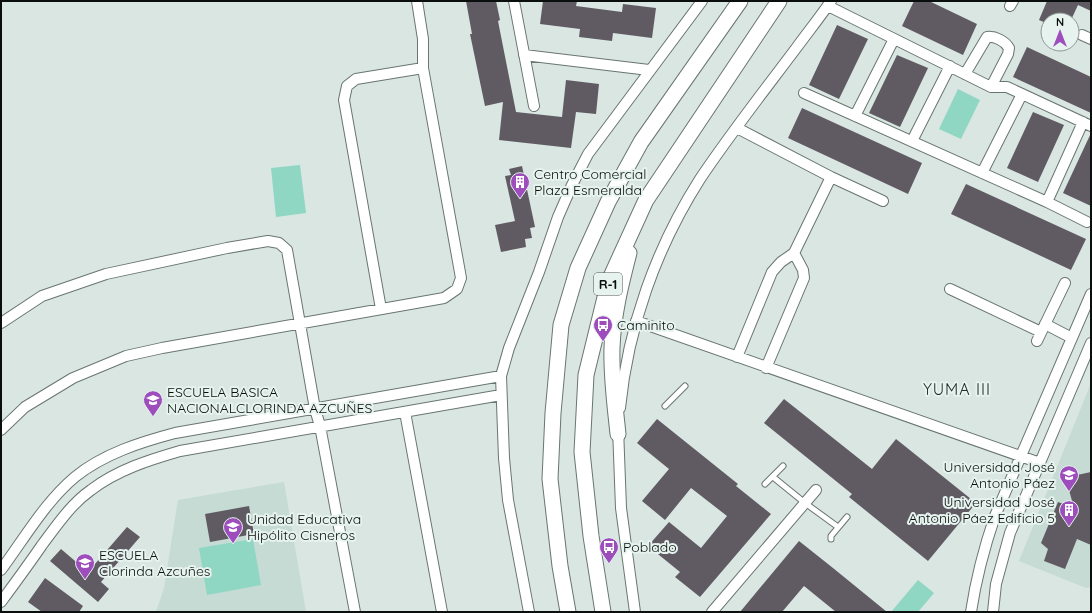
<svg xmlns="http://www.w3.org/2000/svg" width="1092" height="613" font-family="Quicksand,sans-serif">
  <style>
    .built { fill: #c5dbd4 }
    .green { fill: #8fd6c3 }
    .building { fill: #605b63 }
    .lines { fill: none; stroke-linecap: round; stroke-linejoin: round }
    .lane-casing { stroke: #697571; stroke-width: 7 }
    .street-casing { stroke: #697571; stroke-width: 12 }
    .primary-casing { stroke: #697571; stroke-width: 17 }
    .lane { stroke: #fff; stroke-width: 5 }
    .street { stroke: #fff; stroke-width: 10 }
    .primary { stroke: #fff; stroke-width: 15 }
    .labels { text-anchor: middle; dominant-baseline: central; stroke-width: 4; stroke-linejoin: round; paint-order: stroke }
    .shield { fill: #e6f3ef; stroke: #4c5351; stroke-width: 1 }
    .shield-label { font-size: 13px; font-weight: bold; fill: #0a0e0d }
    .poi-label { font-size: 14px; fill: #0a0e0d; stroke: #e6f3ef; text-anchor: start }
    .quarter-label { font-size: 16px; letter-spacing: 1px; fill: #242e2b; stroke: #e6f3ef }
  </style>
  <rect width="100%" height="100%" fill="#d9e6e2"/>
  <path class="built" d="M1091,383V587L1086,588L1019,561Z
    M284,482L306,612H156L164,588L178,500Z"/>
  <path class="green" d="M958,89L980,100L961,139L939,129Z
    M300,165L306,213L276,217L271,168Z
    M253,539L261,585L207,595L199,548Z
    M918,580L934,593L918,612H891Z"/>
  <path class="building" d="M466,1H496L500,20L498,21L516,112L562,117L566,80L599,84L596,114L576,112L571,148L499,140L503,102L485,106L470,34H472Z
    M543,1H577L576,6L622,12L623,4L656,8L652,38L613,33L612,41L579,37L580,29L540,24Z
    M914,1H929L977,24L963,55L902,26Z
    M1047,1H1091V11L1078,5L1071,20H1048V24L1039,20Z
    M837,25L868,39L839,99L809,85Z
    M1027,47L1091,77V113L1013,77Z
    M897,55L928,68L900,127L869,113Z
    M802,108L922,163L908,194L788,138Z
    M1033,112L1064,125L1038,182L1007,168Z
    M1091,133V206L1063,193Z
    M522,166L535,227L530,228L532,238L525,239L526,247L501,252L495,225L515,221L505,176L511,175L509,169Z
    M966,184L1086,239L1071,270L951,214Z
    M784,399L872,469L896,439L976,503L928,561L849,497L852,494L764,423Z
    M657,419L738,484L736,486L771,514L700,597L675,577L680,572L648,546L669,522L701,548L727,516L691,488L665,520L642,501L669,469L637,443Z
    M1091,472V545L1077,539L1065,569L1044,561L1048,549L1041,543L1058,502L1074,508L1069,490L1073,481L1077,475Z
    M249,506L254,534L210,542L205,514Z
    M127,527L140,537L101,582L109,589L98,602L50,561L61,549L88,572Z
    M799,541L833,568L887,612H836L804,586L782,612H740Z
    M45,578L83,606L79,612H42L28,602Z"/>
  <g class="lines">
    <g class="lane-casing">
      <path id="lane" d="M665,406L685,386
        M773,477L805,503L838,527
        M765,484L783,466
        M831,539V536L847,517"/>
    </g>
    <g class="street-casing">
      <path id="street" d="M514,1L534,106
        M828,6L991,87H1007L1091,126
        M1010,6L1013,1
        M1082,35L1091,39
        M524,55L649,70
        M965,74L987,37C995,36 1005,41 1009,48L1008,54L991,87
        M804,93L1047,202L1087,222
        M855,116L894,39
        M737,128L831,177L883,201
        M912,141L950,66
        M982,173L1022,94
        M1047,202L1083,122
        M950,289L1041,332
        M381,309L344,100L347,86L356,79L423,68
        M636,321L1040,463
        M1,323L42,296L106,274L227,248L268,241L279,243L287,250L315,409L320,426L355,612
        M1045,324L1072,338
        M1037,341L1065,283
        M737,357L772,272L781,262L794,253L831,177
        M766,368L804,278L803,270L794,253
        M620,408C628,327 656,248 700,179C730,134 764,91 797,47C808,32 820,17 831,1
        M405,412L442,612
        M618,428L621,508L635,612
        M1,430L25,407L73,378L126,356L162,348L444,298L457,289L461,278L423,68V39L417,1
        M1,570C24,539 45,502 75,477C103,454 141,442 175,433L501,376
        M1,602C15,583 29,564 42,545C57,525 71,504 91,490C117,470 149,460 180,451L501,395
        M529,612L508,500L504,458L501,376L509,348L539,272L558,217L572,185L588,154L702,1
        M712,612L816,490
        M971,612C976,579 984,548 995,516L1091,294
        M993,612L996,584L1010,533L1091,343"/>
    </g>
    <g class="primary-casing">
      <path id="primary" d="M618,434C615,405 611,376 612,348C613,315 621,284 629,253
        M568,612L560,566L550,479L553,413L561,325L578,268L608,202L641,142L740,1
        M603,612L591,536L582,452L586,375L609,281L646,200L779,1"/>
    </g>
    <use href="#lane" class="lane"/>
    <use href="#street" class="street"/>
    <use href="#primary" class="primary"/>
  </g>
  <defs>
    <g id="building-pin" transform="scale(1)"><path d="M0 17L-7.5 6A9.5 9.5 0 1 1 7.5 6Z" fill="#9e4dbd" stroke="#e6f3ef"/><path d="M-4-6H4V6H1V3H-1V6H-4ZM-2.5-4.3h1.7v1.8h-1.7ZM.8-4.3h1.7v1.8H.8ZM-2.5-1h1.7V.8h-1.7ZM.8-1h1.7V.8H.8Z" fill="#fff"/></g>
    <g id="bus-pin" transform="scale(1)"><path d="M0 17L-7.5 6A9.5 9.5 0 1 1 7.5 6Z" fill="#9e4dbd" stroke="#e6f3ef"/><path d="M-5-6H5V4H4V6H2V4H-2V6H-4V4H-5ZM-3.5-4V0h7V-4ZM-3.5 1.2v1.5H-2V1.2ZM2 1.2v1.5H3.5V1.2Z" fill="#fff"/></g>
    <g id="school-pin" transform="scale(1)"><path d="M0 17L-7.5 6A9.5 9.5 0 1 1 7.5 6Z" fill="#9e4dbd" stroke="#e6f3ef"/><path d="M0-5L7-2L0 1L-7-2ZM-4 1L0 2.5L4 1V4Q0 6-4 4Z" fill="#fff"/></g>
    <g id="university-pin" transform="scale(1)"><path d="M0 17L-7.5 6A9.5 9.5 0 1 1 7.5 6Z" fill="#9e4dbd" stroke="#e6f3ef"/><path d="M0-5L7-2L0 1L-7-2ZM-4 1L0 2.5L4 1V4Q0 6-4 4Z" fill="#fff"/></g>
  </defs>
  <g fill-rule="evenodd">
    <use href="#building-pin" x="520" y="182"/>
    <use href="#bus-pin" x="603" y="325"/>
    <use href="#school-pin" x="153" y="400"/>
    <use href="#university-pin" x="1069" y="475"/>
    <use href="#building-pin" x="1069" y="510"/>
    <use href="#school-pin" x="233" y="527"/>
    <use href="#bus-pin" x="609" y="547"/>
    <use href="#school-pin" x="85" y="563"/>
  </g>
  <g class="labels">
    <rect class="shield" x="594" y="273" width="28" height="22" rx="3"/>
    <g class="shield-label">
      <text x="608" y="284">R-1</text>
    </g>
    <g class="poi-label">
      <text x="534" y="174">Centro Comercial<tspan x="534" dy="16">Plaza Esmeralda</tspan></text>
      <text x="617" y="325">Caminito</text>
      <text x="167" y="392">ESCUELA BASICA<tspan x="167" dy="16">NACIONALCLORINDA AZCUÑES</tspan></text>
      <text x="1055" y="467" text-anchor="end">Universidad José<tspan x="1055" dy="16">Antonio Páez</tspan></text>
      <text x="1055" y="502" text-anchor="end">Universidad José<tspan x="1055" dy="16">Antonio Páez Edificio 5</tspan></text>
      <text x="247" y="519">Unidad Educativa<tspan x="247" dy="16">Hipólito Cisneros</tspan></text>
      <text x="623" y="547">Poblado</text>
      <text x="99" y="555">ESCUELA<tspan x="99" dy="16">Clorinda Azcuñes</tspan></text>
    </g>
    <g class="quarter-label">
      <text x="957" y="389">YUMA III</text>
    </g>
  </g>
  <rect width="1092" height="613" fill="none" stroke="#0a0e0d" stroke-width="4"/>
  <g transform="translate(1060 32)"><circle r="19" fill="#e6f3ef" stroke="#8e9795"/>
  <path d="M0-3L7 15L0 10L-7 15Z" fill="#9e4dbd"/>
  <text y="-6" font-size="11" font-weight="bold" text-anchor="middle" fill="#0a0e0d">N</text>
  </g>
</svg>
